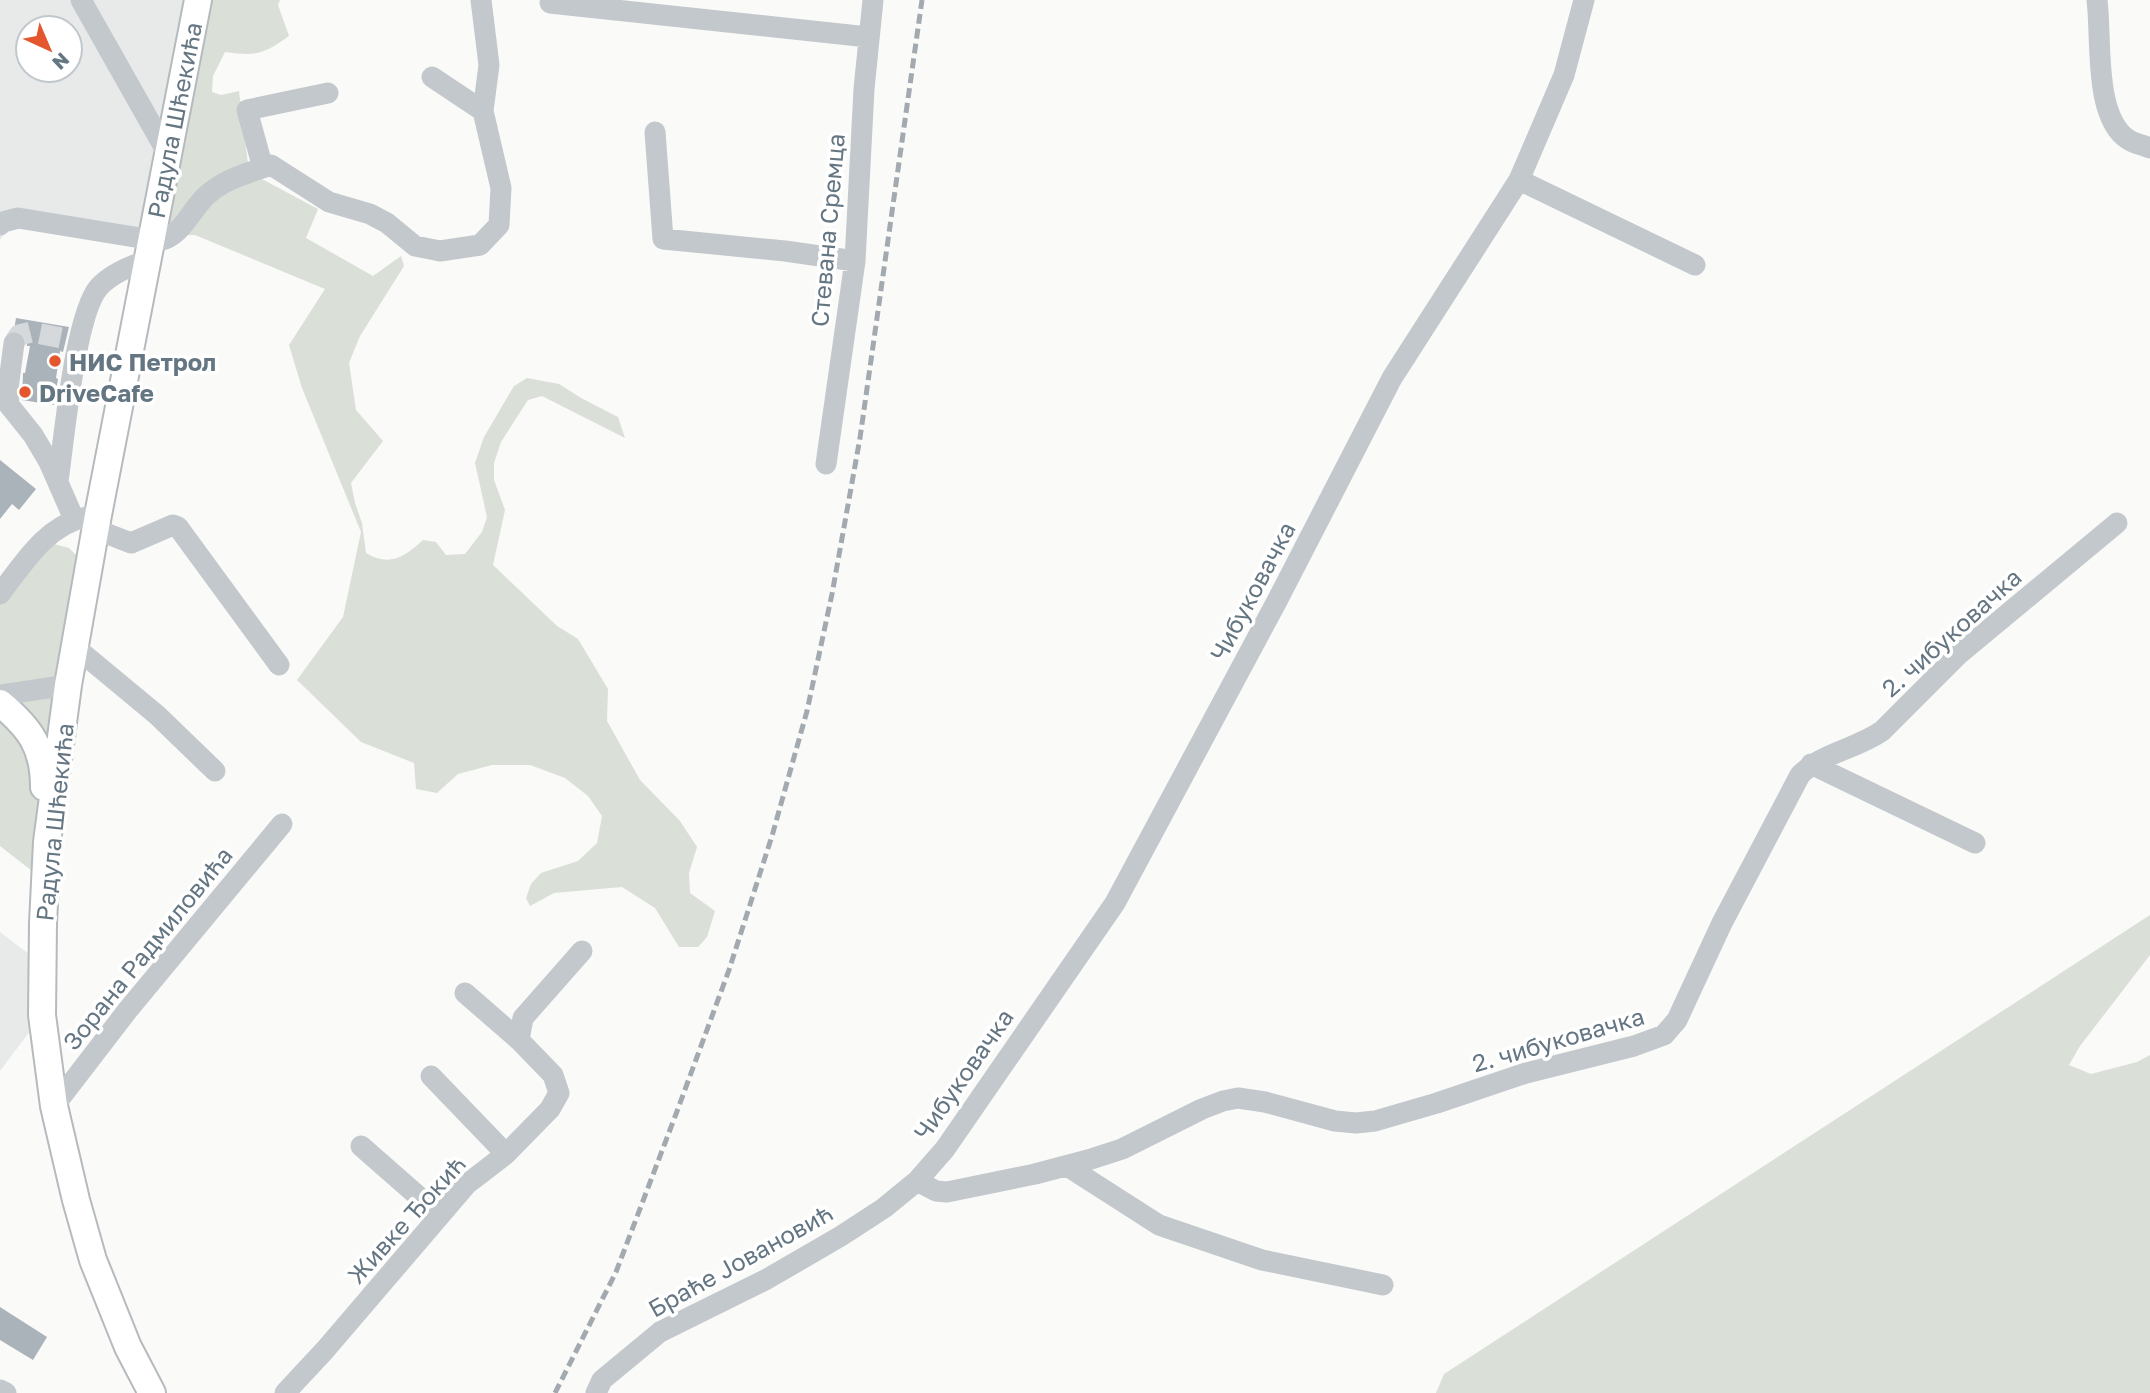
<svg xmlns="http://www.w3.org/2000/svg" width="2150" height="1393" font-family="'Golos Text',sans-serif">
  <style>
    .built { fill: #e8e9e9; fill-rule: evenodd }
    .green { fill: #dadfd7 }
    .building { fill: #aab3b9 }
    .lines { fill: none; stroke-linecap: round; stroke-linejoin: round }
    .minor-tunnel { stroke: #d5d9db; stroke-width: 21; stroke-dasharray: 21 10; stroke-linecap: butt }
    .major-casing { stroke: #b5babe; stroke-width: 30 }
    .minor { stroke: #c3c8cc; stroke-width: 21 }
    .major { stroke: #fff; stroke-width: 26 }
    .rail { stroke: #a2aab0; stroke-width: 5; stroke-dasharray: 10 5; stroke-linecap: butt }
    .poi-dot { fill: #e4572e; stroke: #fff; stroke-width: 2.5 }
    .labels { text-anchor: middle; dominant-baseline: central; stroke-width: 7; stroke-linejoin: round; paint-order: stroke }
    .street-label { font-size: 24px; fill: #657683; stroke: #fff }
    .poi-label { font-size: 24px; font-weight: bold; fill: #657683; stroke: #fff; text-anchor: start }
  </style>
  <rect width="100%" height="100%" fill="#fafaf8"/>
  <path class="built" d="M0,0H202L150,241L9,228L0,240ZM28,28H70V70H28Z
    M0,932L42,964V1015L0,1071Z"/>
  <path class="green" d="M198,0H280L278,5L289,36C262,55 257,56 225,52L213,76L212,92L221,95L239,91L249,172L318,209L306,238L373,276L401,256L404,266L360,336L349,363L356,410L383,441L351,483L355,503L362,523L366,553C389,567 405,557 423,540L436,542L446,555L465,554L482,532L487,517L475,463L484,437L514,386L527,378L559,384L581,398L618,417L625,438L542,396L528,400L501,442L494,463V480L505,510L493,565L557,626L578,639L608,689L607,721L640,780L680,821L697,847L689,873L690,893L715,911L707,937L698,947H679L655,908L622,887L554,893L530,906L526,898L531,884L541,873L578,861L597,843L602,816L588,796L565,778L530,765H492L458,774L437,793L416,789L414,763L361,742L297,680L343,617L361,532L302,388L289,345L325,289L195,235H173L165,240Z
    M54,544L69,548L78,557L45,881L0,846V594Z
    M2150,915V955L2080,1046L2069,1065L2091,1074L2137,1062L2150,1055V1393H1436L1444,1374Z"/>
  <path class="building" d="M16,318L69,327L63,352L60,351L56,378L58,379L54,405L22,400L23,373H25L30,346H27L26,339L22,333L14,330Z
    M0,460L36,489L19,510L12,504L0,519Z
    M0,1307L47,1337L33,1360L0,1340Z"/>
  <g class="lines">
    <path class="minor-tunnel" d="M14,343L19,335L31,332L72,340"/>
    <g class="major-casing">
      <path id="major" d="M0,703C30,728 44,747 44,787
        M152,1393L128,1347L93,1260L76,1200L54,1106L42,1015L43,923L47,842L68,685L98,515L198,0"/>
    </g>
    <path class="minor" d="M81,0L168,154
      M2097,0C2102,38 2093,118 2129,140C2135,144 2144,145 2150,148
      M550,3L868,37
      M432,77L483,111
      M655,132L663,239L785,251L855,261
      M263,168L247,110L328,93
      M1519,180L1695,265
      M0,225L3,222L18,218L159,241C182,236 190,211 206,196C224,179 248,173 271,165L329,202L370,214L387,223L415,246L440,251L480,245L499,225L501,188L483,111L489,65L481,0
      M14,343L8,389L9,405L33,435L49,462L74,519
      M826,464L855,261L864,89L873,0
      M58,481C64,440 75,314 99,287C112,273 130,266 146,261
      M95,529L131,543L173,525L178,527L279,665
      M0,594C23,564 47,524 87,517
      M75,647L157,715L215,771
      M0,695L68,685
      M1811,764L1975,843
      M519,1040L523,1018L582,951
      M431,1076L506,1154
      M54,1106L127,1011L282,824
      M361,1146L418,1196L433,1222
      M1067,1166L1159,1225L1262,1260L1383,1285
      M917,1181L936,1191L947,1192L1035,1174L1088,1160L1122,1149L1202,1109L1223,1101L1238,1098L1265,1102L1335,1121L1356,1123L1375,1121L1437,1103L1526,1073L1634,1046L1664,1035L1677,1020L1722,923L1800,775C1822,753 1856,749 1882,731L1958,655L2117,523
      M0,1390L6,1393
      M285,1393L325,1350L467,1184L506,1154L550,1109L559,1093L553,1075L519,1040L465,993
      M596,1393L602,1380L660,1332L767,1279L841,1236L884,1208L917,1181L945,1149L1115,903L1277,601L1392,378L1519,180L1564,75L1584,0"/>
    <use href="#major" class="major"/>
    <path class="rail" d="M555,1393L616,1272L676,1114L729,970L772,836L807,711L832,594L860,438L922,0"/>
  </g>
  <g class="poi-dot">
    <circle cx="55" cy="361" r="7"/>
    <circle cx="25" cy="392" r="7"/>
  </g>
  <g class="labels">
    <g class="street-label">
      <text transform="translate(174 120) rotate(-79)">Радула Шћекића</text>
      <text transform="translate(827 230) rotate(-85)">Стевана Сремца</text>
      <text transform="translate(1252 591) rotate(-62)">Чибуковачка</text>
      <text transform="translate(1951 632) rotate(-42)">2. чибуковачка</text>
      <text transform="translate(54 822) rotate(-84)">Радула Шћекића</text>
      <text transform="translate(147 948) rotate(-51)">Зорана Радмиловића</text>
      <text transform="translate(1558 1039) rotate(-16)">2. чибуковачка</text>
      <text transform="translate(963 1074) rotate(-55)">Чибуковачка</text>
      <text transform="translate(406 1219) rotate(-48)">Живке Ђокић</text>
      <text transform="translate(740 1260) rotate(-29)">Браће Јовановић</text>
    </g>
    <g class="poi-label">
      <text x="69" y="361">НИС Петрол</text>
      <text x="39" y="392">DriveCafe</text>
    </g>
  </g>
  <g transform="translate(49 49) rotate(136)"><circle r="33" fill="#ffffff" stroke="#c1c8cd" stroke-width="2"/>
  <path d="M0-5L12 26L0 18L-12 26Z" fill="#e4572e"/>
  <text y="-10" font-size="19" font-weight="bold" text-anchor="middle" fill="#657683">N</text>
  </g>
</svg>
